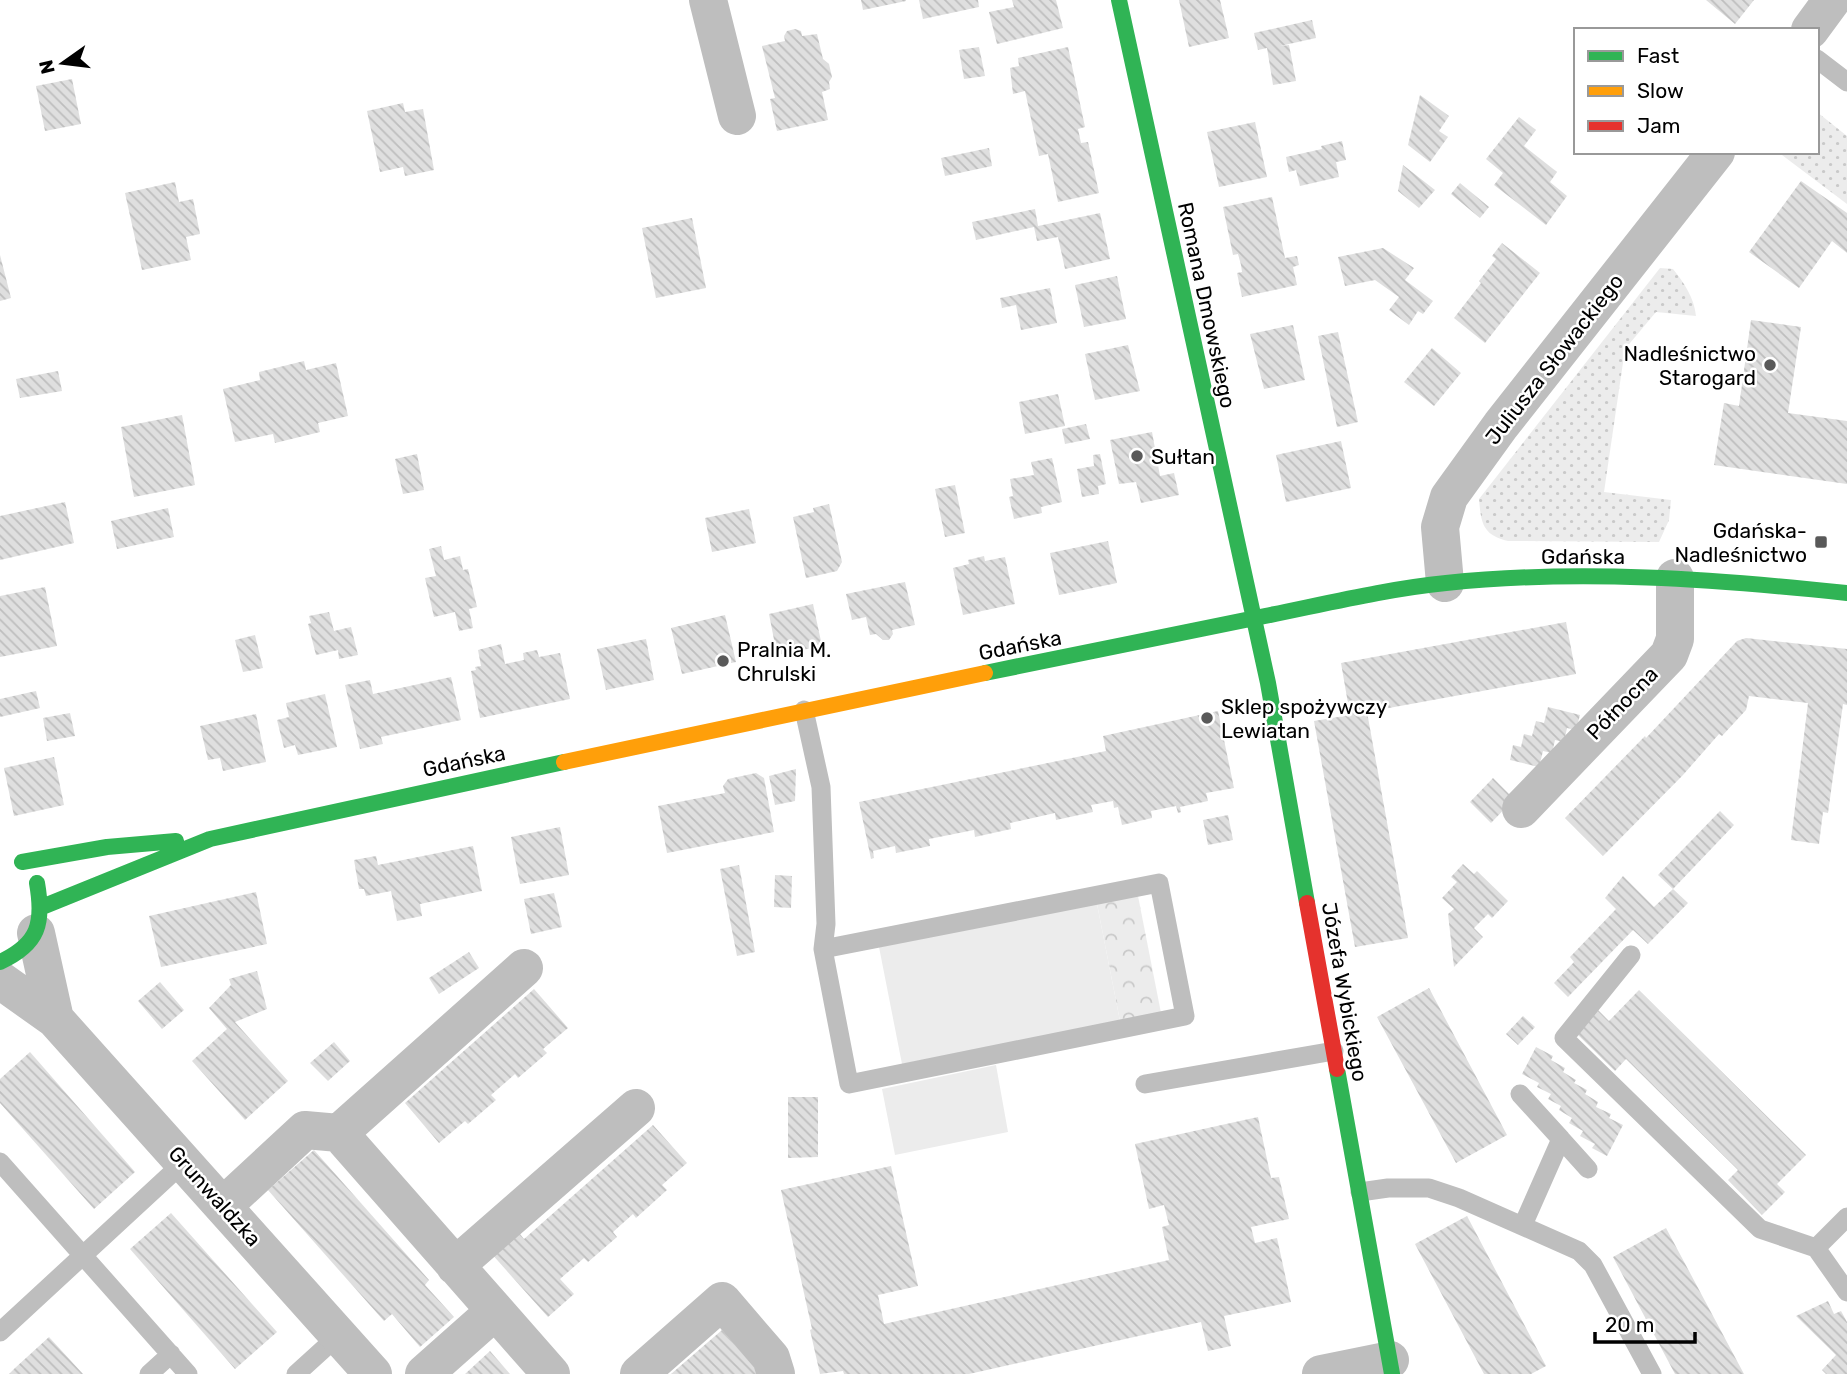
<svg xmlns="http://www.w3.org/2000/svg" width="1847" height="1374" font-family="Rubik,sans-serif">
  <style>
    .grass { fill: url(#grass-dots) }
    .park { fill: url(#park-crowns) }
    .pitch { fill: #ececec }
    .building { fill: url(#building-back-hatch) }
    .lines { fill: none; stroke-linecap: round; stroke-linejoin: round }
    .lane { stroke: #bebebe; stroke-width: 19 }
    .street { stroke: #bebebe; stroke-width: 38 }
    .fast { stroke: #30b455; stroke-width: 16 }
    .slow { stroke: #ff9f0a; stroke-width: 16 }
    .jam { stroke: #e5322d; stroke-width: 16 }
    .poi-dot { fill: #595959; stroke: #fff; stroke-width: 2.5 }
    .labels { text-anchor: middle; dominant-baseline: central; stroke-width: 5; stroke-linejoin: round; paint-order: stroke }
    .street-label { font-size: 21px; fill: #000; stroke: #fff }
    .poi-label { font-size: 21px; fill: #000; stroke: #fff; text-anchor: start }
  </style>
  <defs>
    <pattern id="grass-dots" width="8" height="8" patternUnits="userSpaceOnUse" patternTransform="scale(1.75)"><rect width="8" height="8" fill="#ececec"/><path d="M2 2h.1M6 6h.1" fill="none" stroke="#c9c9c9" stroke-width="1.8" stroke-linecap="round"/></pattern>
    <pattern id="park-crowns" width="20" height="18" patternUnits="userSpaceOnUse" patternTransform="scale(1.75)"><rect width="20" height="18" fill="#ececec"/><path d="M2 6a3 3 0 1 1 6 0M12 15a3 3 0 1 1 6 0" fill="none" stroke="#c9c9c9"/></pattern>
    <pattern id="building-back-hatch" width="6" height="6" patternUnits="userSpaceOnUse" patternTransform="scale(1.75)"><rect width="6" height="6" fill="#dfdfdf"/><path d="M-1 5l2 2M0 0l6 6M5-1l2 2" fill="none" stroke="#bebebe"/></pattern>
  </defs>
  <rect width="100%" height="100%" fill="#fff"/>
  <path class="grass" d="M1817,112L1847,136V204L1778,152H1817Z
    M1660,268L1673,269C1684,283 1694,297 1696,316L1656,312L1625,349L1604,492L1671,500L1669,520L1659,542L1508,541C1482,535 1481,522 1479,499Z"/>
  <path class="park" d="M1138,896L1161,1013L1120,1021L1097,904Z"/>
  <path class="pitch" d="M1097,904L1120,1021L902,1064L879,947Z
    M996,1065L1008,1132L895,1155L882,1089Z"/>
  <path class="building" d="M861,0H906V1L863,10Z
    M919,0H978L979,7L923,19Z
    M1012,0H1056L1063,28L997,44L989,12L1014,7Z
    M1179,0H1220L1229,38L1189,47Z
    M1706,0H1754L1735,24Z
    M1312,20L1316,38L1280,46L1289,45L1296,81L1273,85L1267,48L1258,50L1254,33Z
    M795,29L801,31L802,36L817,34L823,59L829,64L832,77L829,82L830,89L822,92L828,120L777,131L770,99L775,98L762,46L785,41L784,36L787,31Z
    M979,47L985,76L964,79L959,50Z
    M1068,47L1085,127L1078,129L1081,143L1088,142L1099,193L1058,202L1048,154L1039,156L1025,91L1013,94L1010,68L1019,66L1018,58Z
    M72,79L81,124L45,131L36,86Z
    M1420,95L1449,116L1439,131L1448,137L1430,162L1408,145Z
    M403,103L405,112L423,109L434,170L405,176L403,167L380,172L367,111Z
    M1519,117L1536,130L1524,146L1557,172L1550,182L1567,196L1546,225L1494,185L1503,173L1486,159Z
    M1255,122L1267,177L1219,187L1207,132Z
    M1342,141L1346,160L1336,162L1339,177L1300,186L1296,170L1289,172L1286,157L1322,149L1321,146Z
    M989,148L992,166L945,176L941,158Z
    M1403,165L1435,190L1419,208L1398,191Z
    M1801,181L1847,213V253L1832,241L1799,288L1749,252Z
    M175,182L179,202L193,199L200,234L186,237L191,260L142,270L125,193Z
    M1460,183L1489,207L1480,218L1451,194Z
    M1272,197L1285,258L1297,256L1299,265L1293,267L1297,285L1242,297L1237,273L1242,272L1241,265L1238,254L1233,255L1223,207Z
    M1035,209L1038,226L1100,213L1110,259L1065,269L1058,237L1037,241L1034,227L976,240L972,222Z
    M692,218L706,288L656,298L642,228Z
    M1502,243L1540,273L1485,343L1454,318L1481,283L1479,281L1496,259L1492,256Z
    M1383,248L1414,268L1405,280L1433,301L1423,314L1418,311L1409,325L1389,310L1399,297L1375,280L1345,286L1338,257Z
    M0,255L11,298L0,301Z
    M1117,276L1126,319L1084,327L1075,285Z
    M1050,288L1057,323L1021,330L1016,305L1002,308L1000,298Z
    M1751,320L1801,327L1788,413L1847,421V484L1714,465L1724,403L1739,406Z
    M1293,325L1305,380L1264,389L1250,334Z
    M1338,332L1358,422L1337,427L1318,336Z
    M1128,345L1140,391L1095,400L1085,354Z
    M1432,348L1461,373L1434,406L1404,382Z
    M304,361L306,370L336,363L348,416L318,423L320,432L275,443L273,434L235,442L223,389L260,380L259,372Z
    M58,371L62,391L20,398L16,379Z
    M1058,394L1065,426L1025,434L1019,402Z
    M182,415L195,485L134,497L121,427Z
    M1086,424L1090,439L1065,444L1062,429Z
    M1152,432L1160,476L1174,473L1179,495L1141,503L1136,482L1119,484L1110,440Z
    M1341,441L1351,488L1286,502L1276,455Z
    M417,454L424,490L403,494L395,459Z
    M1100,454L1106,484L1098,486L1099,494L1082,497L1077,469L1094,466L1093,455Z
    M1052,458L1062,502L1041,507L1042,513L1014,519L1009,497L1013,496L1010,479L1034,475L1031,462Z
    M955,485L965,533L945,537L935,489Z
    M65,502L74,543L0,560V516Z
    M829,504L842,562L837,571L806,578L793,517L814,512L813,508Z
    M168,508L174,537L117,549L111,521Z
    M749,509L756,543L712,552L705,518Z
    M1108,541L1117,583L1059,595L1050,553Z
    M441,546L444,560L460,556L463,570L468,569L477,607L469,609L473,628L459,631L455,612L434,617L425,578L436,576L429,549Z
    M984,556L985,561L1005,557L1015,604L963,615L953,568L969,564L968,560Z
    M905,582L915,625L892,630L893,634L889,640H883L876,634L870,635L866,617L852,620L846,594Z
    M45,587L57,646L0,657V596Z
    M813,604L822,646L777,655L769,614Z
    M329,612L334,631L351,627L358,655L339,659L338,650L316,655L308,624L311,623L309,616Z
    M725,615L736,662L682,674L671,628Z
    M1566,622L1576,674L1367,712L1408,938L1355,947L1314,721L1350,715L1341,663Z
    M255,635L263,668L243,672L235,640Z
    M1746,638L1847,649V705L1843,704L1828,813L1823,812L1819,844L1791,840L1808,703L1749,696L1746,710L1722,736L1719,734L1683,775L1603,856L1565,818L1645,736L1646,738L1737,641Z
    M646,639L654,680L606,690L597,649Z
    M501,644L505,664L524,660L523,653L537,650L539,657L560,653L570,699L480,718L471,671L476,670L475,667L481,666L478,650Z
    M451,677L461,720L381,737L383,744L360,749L345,685L370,680L373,694Z
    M36,691L40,708L0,717V699Z
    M325,694L337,747L298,755L295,745L284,748L277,720L289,717L286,703Z
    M1548,707L1580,715L1576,730L1567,728L1564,742L1555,740L1552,753L1543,751L1539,767L1510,760L1513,745L1521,747L1524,734L1532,736L1536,721L1544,723Z
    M1218,711L1234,788L1206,793L1208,801L1180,807L1181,812L1178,813L1176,806L1151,811L1152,818L1122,825L1118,807L1114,808L1113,801L1091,805L1093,812L1056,820L1055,813L1010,823L1011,829L975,837L974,830L929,839L930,846L896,853L895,846L873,851L874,858L871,859L859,802L1106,751L1103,736Z
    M70,713L75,736L47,741L43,718Z
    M256,714L266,762L223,771L220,758L208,760L200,726Z
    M54,757L64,805L14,816L4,768Z
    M796,769L795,801L775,805L769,776Z
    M756,773L764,778L774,832L667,853L658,806L725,793L723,786L728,779Z
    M1493,778L1514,799L1491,823L1470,802Z
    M1720,811L1734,825L1673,889L1658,875Z
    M1228,815L1233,840L1208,845L1203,820Z
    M560,827L569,875L520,884L511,837Z
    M473,846L482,891L420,904L422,916L397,921L391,891L366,896L364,889H359L354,860L376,856L378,865Z
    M1463,864L1474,874L1477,871L1508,901L1492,918L1488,914L1474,928L1483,937L1454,967L1448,914L1454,909L1442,898L1457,882L1451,877Z
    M739,865L755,952L737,956L720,869Z
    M775,875L792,876L791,908L774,907Z
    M1623,876L1654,907L1673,889L1688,903L1648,944L1633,930L1568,997L1554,983L1574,962L1570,957L1616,909L1605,898Z
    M256,892L267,944L161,967L149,916Z
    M554,893L562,927L531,934L524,899Z
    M469,952L479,968L439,994L429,978Z
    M257,971L267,1009L235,1022L288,1081L245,1120L192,1061L227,1029L209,1008L231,985L229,979Z
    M160,982L184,1010L162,1029L138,1001Z
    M1429,988L1507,1135L1456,1163L1377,1017Z
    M534,989L568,1028L543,1049L547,1053L518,1078L515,1074L491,1095L496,1100L468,1124L465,1121L439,1143L405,1103Z
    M1639,990L1806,1155L1777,1184L1785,1192L1762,1215L1728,1180L1738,1170L1626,1059L1615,1071L1576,1033L1598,1010L1609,1021Z
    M1523,1016L1535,1027L1518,1045L1506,1034Z
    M334,1042L350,1061L328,1081L310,1063Z
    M1536,1047L1553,1056L1551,1060L1565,1068L1563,1072L1576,1080L1574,1083L1587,1090L1585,1094L1598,1102L1596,1107L1611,1114L1609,1118L1623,1125L1607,1156L1592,1148L1595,1144L1580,1136L1583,1131L1569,1123L1572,1118L1559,1110L1561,1106L1548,1099L1551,1094L1537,1087L1539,1083L1522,1074Z
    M30,1052L135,1172L94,1209L0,1103V1079Z
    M788,1097H818V1157L788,1158Z
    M1258,1117L1271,1178L1279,1177L1289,1219L1251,1227L1255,1243L1277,1238L1291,1302L1224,1316L1231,1346L1208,1351L1201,1322L969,1374H844L843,1371L820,1374L810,1330L812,1329L781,1190L891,1166L918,1286L878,1295L884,1324L1169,1260L1162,1227L1169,1225L1164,1205L1149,1209L1135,1144Z
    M653,1125L687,1163L662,1185L667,1190L636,1218L633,1214L613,1232L617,1237L588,1262L584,1258L560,1279L574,1294L548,1317L490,1252L516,1229L524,1239Z
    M314,1150L429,1280L425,1285L454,1317L420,1347L392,1314L384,1321L268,1190Z
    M171,1213L277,1332L235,1369L130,1249Z
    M1467,1216L1546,1366L1531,1374H1484L1415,1244Z
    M1666,1228L1744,1374H1675L1613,1257Z
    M1828,1301L1834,1314L1841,1311L1847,1322V1374H1826L1822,1370L1836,1355L1796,1316Z
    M722,1330L760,1374H671Z
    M49,1337L83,1374H9L15,1368Z
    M490,1351L510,1374H465Z"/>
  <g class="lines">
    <path class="lane" d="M1817,59L1847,82
      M804,710L821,787L826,924L823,949L849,1084L1185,1016L1159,883L823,949
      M1631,955L1564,1038L1760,1229L1816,1248
      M1145,1084L1334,1051
      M1520,1094L1561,1139L1523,1225
      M1561,1139L1588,1169
      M0,1162L188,1374
      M1360,1192L1388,1188H1429L1459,1198L1579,1251L1593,1265L1652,1374
      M1847,1217L1816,1248L1847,1292
      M0,1332L184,1162
      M149,1374L171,1354
      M296,1374L339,1335"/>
    <path class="street" d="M708,0L737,116
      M1810,30L1832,0
      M1445,583L1440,527L1449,497L1501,425L1716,152
      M1521,809L1669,655L1675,639V578
      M36,933L55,1019
      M0,980L55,1019L373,1374
      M339,1133L524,968
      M223,1206L305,1130L339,1133L551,1374
      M455,1266L636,1108
      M424,1374L495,1311
      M639,1374L722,1301L771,1358L776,1374
      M1321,1374L1390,1360"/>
    <path class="fast" d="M1119,0L1268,683L1307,903
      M985,673C1078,654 1172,635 1265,616C1325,604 1386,589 1446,583C1580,569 1714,579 1847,593
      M22,862L107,847L176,841
      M42,907L210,839L564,762
      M0,962C39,944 44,923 37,883
      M1337,1069L1392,1374"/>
    <path class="slow" d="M564,762L985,673"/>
    <path class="jam" d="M1307,903L1337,1069"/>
  </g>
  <g class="poi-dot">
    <circle cx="1770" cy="365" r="7"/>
    <circle cx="1137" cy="456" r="7"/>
    <rect x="1814" y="535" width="14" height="14" rx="3.5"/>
    <circle cx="723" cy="661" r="7"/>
    <circle cx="1207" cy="718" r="7"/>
  </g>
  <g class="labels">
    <g class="street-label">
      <text transform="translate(1207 305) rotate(78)">Romana Dmowskiego</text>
      <text transform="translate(1554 359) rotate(-52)">Juliusza Słowackiego</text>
      <text x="1583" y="556">Gdańska</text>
      <text transform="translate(1020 645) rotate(-11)">Gdańska</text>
      <text transform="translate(1622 703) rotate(-46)">Północna</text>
      <text transform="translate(464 761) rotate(-12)">Gdańska</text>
      <text transform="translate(1345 992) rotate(80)">Józefa Wybickiego</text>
      <text transform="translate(215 1196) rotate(48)">Grunwaldzka</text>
    </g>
    <g class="poi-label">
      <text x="1756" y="353" text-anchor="end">Nadleśnictwo<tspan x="1756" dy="24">Starogard</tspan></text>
      <text x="1151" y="456">Sułtan</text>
      <text x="1807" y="530" text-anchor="end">Gdańska-<tspan x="1807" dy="24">Nadleśnictwo</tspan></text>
      <text x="737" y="649">Pralnia M.<tspan x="737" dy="24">Chrulski</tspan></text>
      <text x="1221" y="706">Sklep spożywczy<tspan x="1221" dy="24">Lewiatan</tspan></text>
    </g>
  </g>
  <rect x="1574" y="28" width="245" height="126" fill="#ffffff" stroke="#999999" stroke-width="2"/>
  <rect x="1588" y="51" width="35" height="10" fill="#30b455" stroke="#999999" stroke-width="2"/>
  <text x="1637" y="63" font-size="21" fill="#000000">Fast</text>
  <rect x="1588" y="86" width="35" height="10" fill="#ff9f0a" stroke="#999999" stroke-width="2"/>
  <text x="1637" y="98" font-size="21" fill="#000000">Slow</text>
  <rect x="1588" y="121" width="35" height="10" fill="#e5322d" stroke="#999999" stroke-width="2"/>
  <text x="1637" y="133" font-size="21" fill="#000000">Jam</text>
  <g transform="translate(63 63) rotate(256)" stroke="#ffffff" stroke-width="5" paint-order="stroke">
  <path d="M0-5L12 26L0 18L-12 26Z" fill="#000000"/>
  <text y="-10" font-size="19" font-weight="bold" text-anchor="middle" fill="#000000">N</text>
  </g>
  <path d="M1595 1332v10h100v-10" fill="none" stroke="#000000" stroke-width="3.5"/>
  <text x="1605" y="1332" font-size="21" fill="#000000" stroke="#ffffff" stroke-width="5" paint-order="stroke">20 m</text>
</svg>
